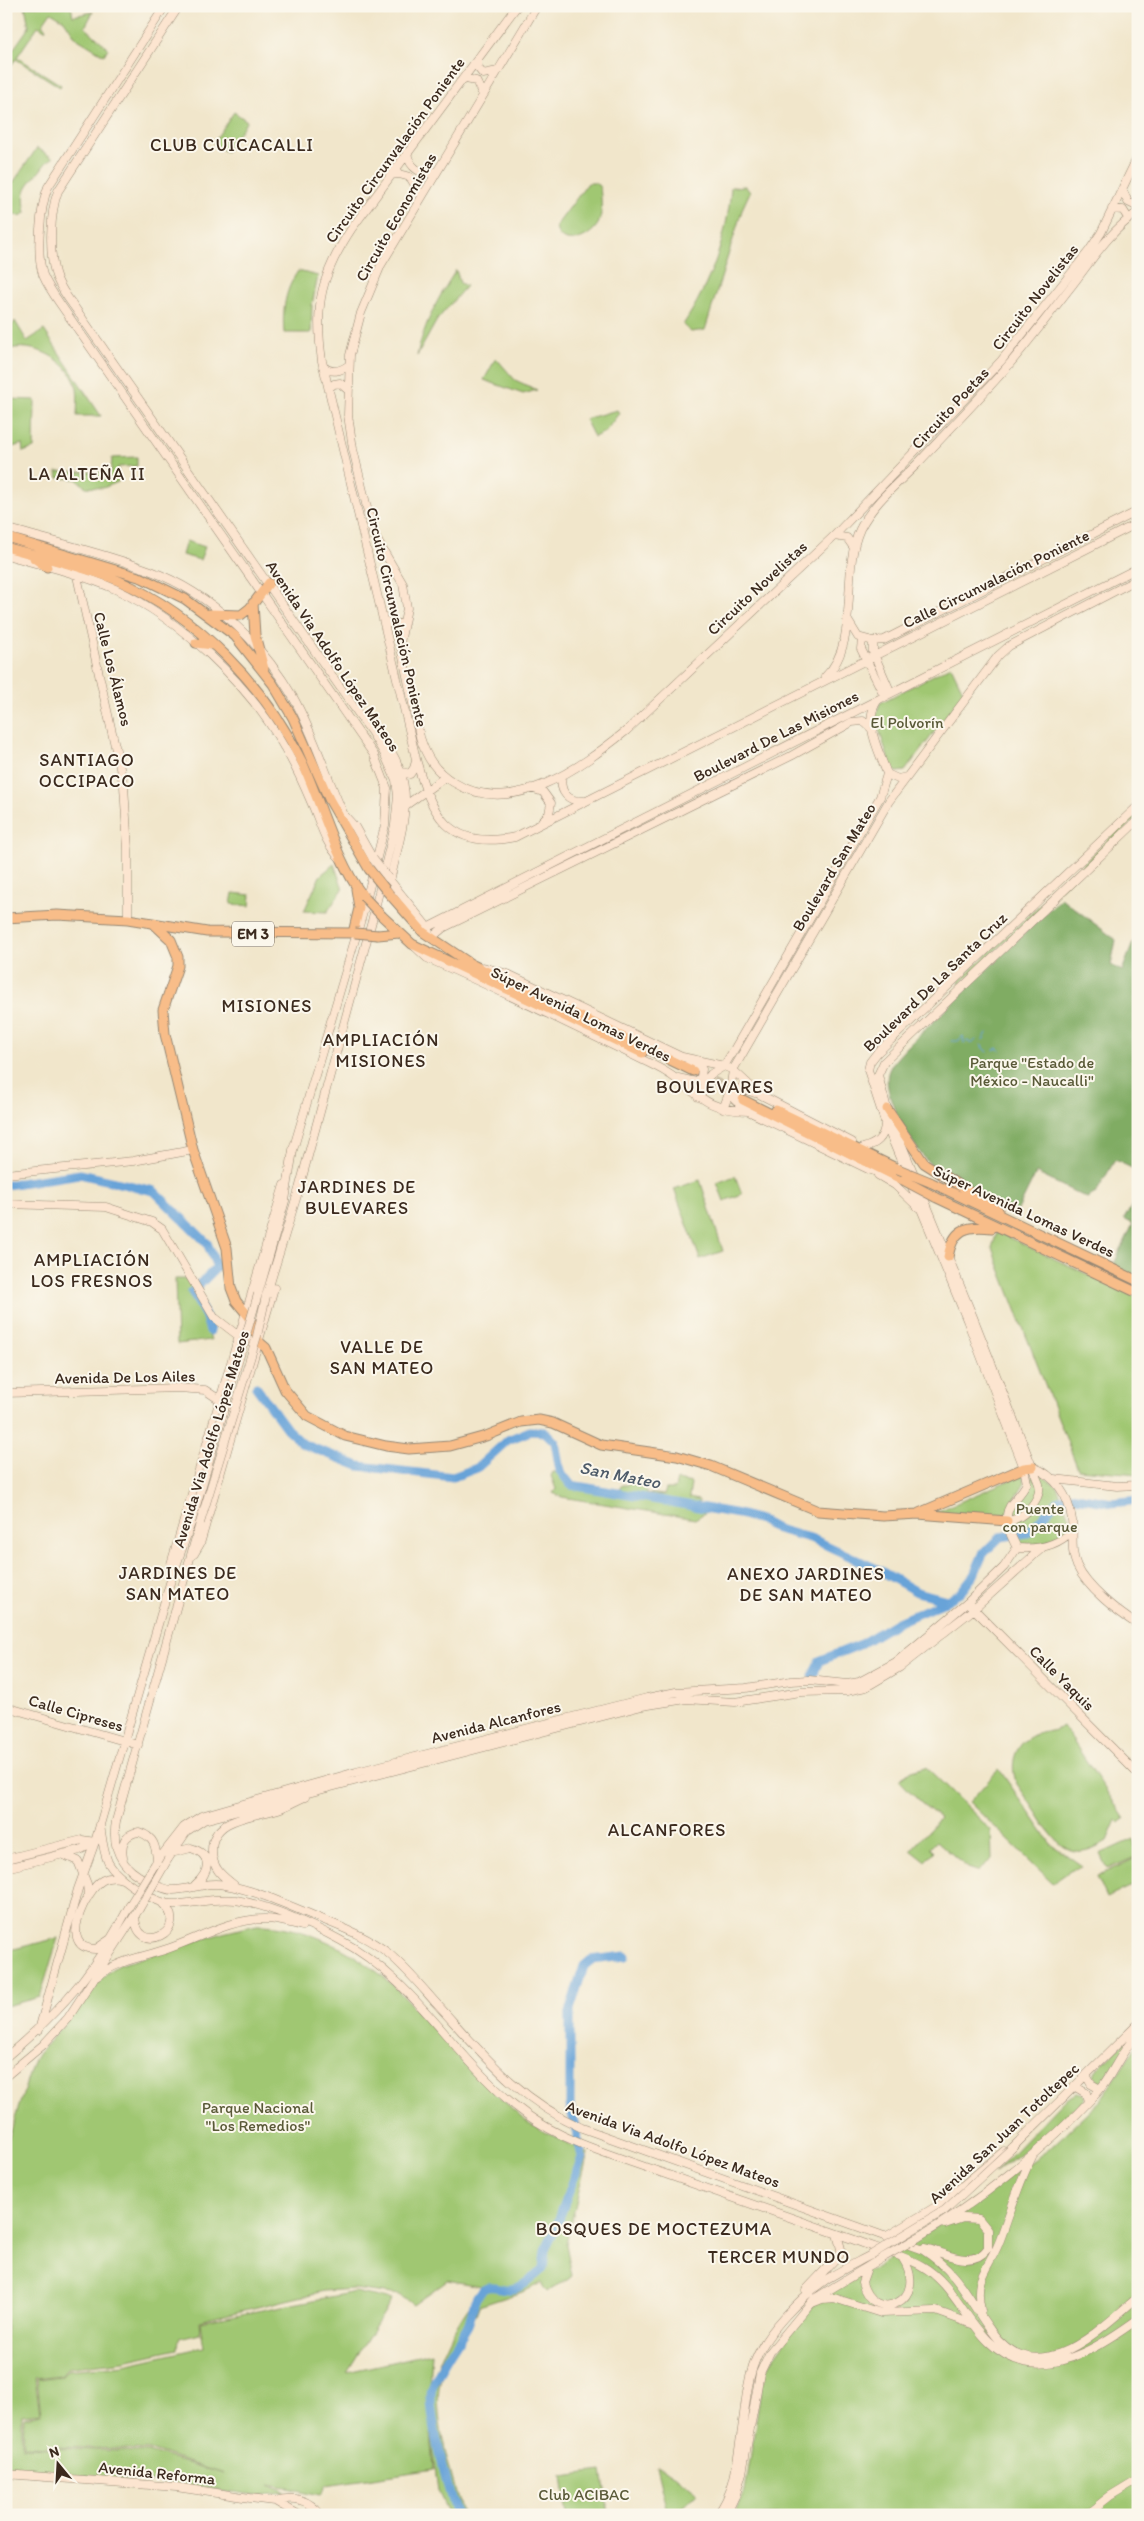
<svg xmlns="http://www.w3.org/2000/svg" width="1144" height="2521" font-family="Itim,sans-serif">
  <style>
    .green { fill: #a0c772; stroke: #6e7848; fill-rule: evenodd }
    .forest { fill: #80ac64; stroke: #5e6b41 }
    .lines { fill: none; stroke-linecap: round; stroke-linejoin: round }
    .stream { stroke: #67a3d8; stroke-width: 1 }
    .river { stroke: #67a3d8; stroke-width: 9 }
    .primary-tunnel { stroke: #cdc0a8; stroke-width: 9; stroke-dasharray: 9 4.5; stroke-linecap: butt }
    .secondary-casing { stroke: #968874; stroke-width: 9 }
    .primary-casing { stroke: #968874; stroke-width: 11 }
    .secondary { stroke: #fce5d0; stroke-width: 8 }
    .primary { stroke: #f8bd89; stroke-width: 9 }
    .secondary-bridge-casing { stroke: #968874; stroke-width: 9; stroke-linecap: butt }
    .primary-bridge-casing { stroke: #968874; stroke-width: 11; stroke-linecap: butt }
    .secondary-bridge { stroke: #fce5d0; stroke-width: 8 }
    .primary-bridge { stroke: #f8bd89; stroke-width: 9 }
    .labels { text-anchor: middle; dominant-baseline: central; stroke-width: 4; stroke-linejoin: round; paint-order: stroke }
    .shield { fill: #fbf7ec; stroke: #75685c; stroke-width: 1 }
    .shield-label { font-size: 15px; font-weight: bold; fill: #3b2a1e }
    .street-label { font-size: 16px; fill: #3b2a1e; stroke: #fbf7ec }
    .park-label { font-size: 16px; fill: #595937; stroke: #fbf7ec }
    .neighbourhood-label { font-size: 18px; letter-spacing: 1px; fill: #3b2a1e; stroke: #fbf7ec }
    .water-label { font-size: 18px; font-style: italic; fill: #4d5a68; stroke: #fbf7ec }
  </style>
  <rect width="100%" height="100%" fill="#fbf7ec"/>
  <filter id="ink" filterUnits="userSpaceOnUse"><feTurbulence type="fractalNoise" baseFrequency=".02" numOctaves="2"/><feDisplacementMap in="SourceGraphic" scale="10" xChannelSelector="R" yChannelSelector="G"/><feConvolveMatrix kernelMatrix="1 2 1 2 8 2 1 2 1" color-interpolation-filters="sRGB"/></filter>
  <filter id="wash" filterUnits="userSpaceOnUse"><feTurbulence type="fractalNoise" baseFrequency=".0096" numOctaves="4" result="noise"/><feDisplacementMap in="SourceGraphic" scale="20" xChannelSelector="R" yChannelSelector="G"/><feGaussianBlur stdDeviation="1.12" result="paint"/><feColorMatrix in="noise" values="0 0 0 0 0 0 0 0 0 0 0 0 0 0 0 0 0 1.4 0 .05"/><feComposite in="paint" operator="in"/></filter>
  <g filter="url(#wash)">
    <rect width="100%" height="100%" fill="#f1e6cb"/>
    <path class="green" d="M25,6H71L73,16L93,12L85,27L108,48L104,55L76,38L64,20L51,12L42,25L46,28L45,30L38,26L17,57L61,85L60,87L16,59L6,72L8,56L6,52L10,54L29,27Z
      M234,112L247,121L226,152L213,143Z
      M37,148L53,158C45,162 44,166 39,172C25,188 22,190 26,213L20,216L12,214L6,209V193Z
      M588,183H595L600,186C601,197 603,212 599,222C592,239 558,251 556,226Z
      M745,186L750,192L743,207L705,330L691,332L683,325C710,284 728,236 731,187Z
      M456,270L460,283L466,286L437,320L417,356C424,323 438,298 456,270Z
      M298,271L318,276L312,305L311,333H284C282,310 285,290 298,271Z
      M15,321L27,341L44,330L101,416H77C77,407 79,394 76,385C68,359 32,341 6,350V335Z
      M496,358L515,380L537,390L523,394L484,380Z
      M9,399L35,400L34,448L23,452L22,444L6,449Z
      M617,410L619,413L605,432L594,437L585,419Z
      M137,457V466L118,467V482L103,488L86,487L76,479L58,478L57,472H111L112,458Z
      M186,541L205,547L200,560L182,555Z
      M951,666L964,693L905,771L897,772L892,769L875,718L880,703Z
      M1133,816L1136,818L1054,895L1052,894Z
      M334,864L343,889L327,912L304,911L320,876Z
      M233,893L251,895L250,906L231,904Z
      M1044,901L1046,903L960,984L959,981Z
      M735,1176L742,1194L724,1201L717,1183Z
      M700,1180L723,1251L700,1259L674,1189Z
      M997,1232L1138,1298V1474L1078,1469L992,1248Z
      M175,1279H186L193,1289L191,1292L205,1321L211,1340L177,1344Z
      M1034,1470L1057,1486L1070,1520L1069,1531C1055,1543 1038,1544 1020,1544L1012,1525L1011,1516L1029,1488Z
      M553,1472L560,1473L570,1486L599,1487L618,1491L622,1485H628L630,1482L646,1485L647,1493L664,1495L666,1489H675L677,1480L691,1483L689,1498L699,1500L698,1505L711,1509L695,1519L562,1497L553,1493L556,1489L551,1476Z
      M1023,1474L1025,1482L1003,1519L932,1514Z
      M1063,1726L1125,1819L1119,1823L1116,1820L1107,1841C1076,1860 1063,1852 1043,1823C1035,1810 1026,1797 1017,1784C1009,1765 1014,1744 1034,1735C1045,1730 1053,1733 1063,1726Z
      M926,1767L991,1830L992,1859L977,1871L968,1868L937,1841L930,1848L934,1852L925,1861L911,1850L940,1818L920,1802L899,1780L911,1771Z
      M999,1769L1051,1844L1082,1866L1070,1871L1053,1883L969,1802Z
      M1133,1839L1138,1856L1107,1869L1100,1854Z
      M1138,1857V1883L1107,1898L1097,1876Z
      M256,1925C305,1924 355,1952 391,1983L490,2089L531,2125L588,2153L566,2244L572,2276C564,2284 555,2284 547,2292L541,2283L525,2291L479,2306C472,2330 453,2349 443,2372C428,2407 453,2478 462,2515H449L438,2491L431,2433L434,2469L326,2485L320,2495L270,2484L285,2492L255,2495L178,2484L14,2471L6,2464V2147L34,2059L107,1973L119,1965L223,1933ZM447,2280L486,2287C458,2313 443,2352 430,2386L432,2353L347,2372L392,2300L355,2292L200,2322L204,2347L124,2365L67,2370L61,2376L37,2379L41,2414L24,2417L23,2446L150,2450L224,2474L148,2452L22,2447V2415L40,2413L35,2378L61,2375L67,2368L124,2361L178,2349L179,2338L200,2333L199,2321L324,2291L354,2289L400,2295L413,2305Z
      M58,1938L40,1997L6,2006V1951Z
      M1138,2028L1104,2082H1099L1094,2075L1096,2070Z
      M1138,2044V2515H735L745,2492L763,2376L774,2357L807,2312L825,2293L862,2271L875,2268L1048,2150L1100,2101Z
      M1077,2092L1084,2094L1085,2100L1075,2111L993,2174L1067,2097Z
      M656,2466L679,2478L698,2493L675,2515H668Z
      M602,2471L609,2515H567L562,2476Z"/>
    <path class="forest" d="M1061,898L1116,940L1111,965L1122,971L1138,930V1171L1115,1160L1096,1193L1087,1198L1036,1173L1015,1216C991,1203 949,1182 930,1164C913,1147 882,1097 888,1073C891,1063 899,1056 906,1048Z
      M1138,1195V1279L1112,1268L1133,1224L1124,1219Z"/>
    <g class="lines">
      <path class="stream" d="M983,1040L987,1033
        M951,1041H958L963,1036L964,1043L968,1041L971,1044L976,1040
        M981,1045L988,1052
        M994,1050L997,1048L1002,1052"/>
      <path class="river" d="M6,1185L80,1174L154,1191L207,1243L217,1267L192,1292L205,1315L210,1331
        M256,1387L287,1429L303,1444L359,1466L453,1477L477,1468L508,1440L530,1431L545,1432L555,1442L560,1471L571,1485L739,1514L760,1520L777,1529L813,1539L877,1569L917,1592L947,1600
        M813,1676L819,1661L859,1645L896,1623L942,1603L960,1593L974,1575L983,1554L1000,1537L1028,1533L1057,1501L1070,1496L1112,1503L1138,1500
        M456,2515C449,2492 426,2407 432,2388C440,2365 456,2346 468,2325C473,2314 472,2299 482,2290C490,2282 502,2291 511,2289C524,2288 533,2276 543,2269L545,2250L554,2232L582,2157L570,2105V2009L584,1966L591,1960L625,1956"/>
    </g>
  </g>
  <g filter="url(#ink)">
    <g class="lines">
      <path class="primary-tunnel" d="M701,1075L746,1096"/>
      <g class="secondary-casing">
        <path id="secondary" d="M165,6L48,187C40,207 36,254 43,275C48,287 56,298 63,308L374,755L387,788L385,825L364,909L293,1150L285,1201L258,1294
          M179,6L58,191C50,212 48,256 57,279C61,288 67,297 73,305L372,733L384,753L396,780L398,796L395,825L372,921L299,1189L266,1296
          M517,6L352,228C321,275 314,304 322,361L416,759C431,814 448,851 515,837L1138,523
          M537,6L381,265L361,313L350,355L348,415L353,449L373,533L403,584L407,608L400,643L420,737C426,757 435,771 453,782C512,819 581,767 626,731L834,536L1001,361L1089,251L1101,233L1138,156
          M477,60L478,68L483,74L498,71
          M460,82L466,79L476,81L483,95
          M407,152C409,168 422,177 437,171
          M390,175L399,174L410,177L422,196
          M1122,189L1128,202L1138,207
          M1112,209L1123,210L1128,218
          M323,366C331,374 341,371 349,365
          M329,388L334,384L340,383L348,390
          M6,528C54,542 104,553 151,571C211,594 261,642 293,697C314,734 326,776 344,815L355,827L373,859
          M834,536L847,538L854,548
          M6,555C42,565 81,574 115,589C180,619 249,684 284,747C295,765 304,785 312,804C320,822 325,844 340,858
          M77,576L124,786L128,850V919
          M847,619L858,637L873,641L884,640L1138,511
          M384,621L393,624L404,623
          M862,639L861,649L885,697
          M873,641V652L891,693
          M825,677C861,643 840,572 860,529C873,503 897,484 917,464C947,432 978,400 1007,367C1030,340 1051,312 1073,284C1093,258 1110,231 1138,212
          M877,701C862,723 880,752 887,774L898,779L906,777
          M372,725C421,781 405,815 390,881
          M402,772L410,774L414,768L416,761
          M562,776C559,792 568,802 584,801
          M531,788L543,792L551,803L549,814L542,821
          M406,805L445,777
          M388,878L425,924L431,938L443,928L791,756L852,722L863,721L873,730
          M427,928L1138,568
          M412,944L427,958C504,992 580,1029 655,1066C695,1085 697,1110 748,1111L870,1170L885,1174
          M483,967L508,974L682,1057L724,1066L733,1070L759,1094L852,1142
          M678,1078L696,1082L701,1077L702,1069L688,1061
          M698,1097L706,1080L711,1074L724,1066L735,1048L880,797L887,774
          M723,1109L730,1091L733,1070L889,801L998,656L1009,646L1138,579
          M747,1111L734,1099L741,1088L755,1093
          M863,1148C876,1144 884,1139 885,1124
          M6,1174L133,1161L193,1150
          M878,1175L895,1185L918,1207
          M6,1204L106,1207L152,1222L162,1229L214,1317L240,1337L259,1342
          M6,1393L179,1388L205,1390L238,1412
          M1033,1467C1055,1475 1069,1496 1072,1520C1074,1536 1070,1551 1077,1566C1087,1588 1118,1612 1138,1625
          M1054,1479L1117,1486L1138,1485
          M1007,1521C1022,1520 1042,1500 1039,1484L973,1317L887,1109L878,1075L884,1062L1138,820
          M200,1523L116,1821C111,1850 122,1869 148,1881C156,1885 164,1890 173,1890C191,1890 207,1881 225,1885C259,1891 292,1907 324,1920C346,1929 369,1938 388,1953C405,1967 420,1985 435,2002C482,2053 517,2099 582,2128L923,2250C961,2275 966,2297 991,2331C1037,2394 1098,2331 1138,2297
          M1017,1548C1010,1534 1001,1517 1012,1503C1018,1496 1023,1491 1027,1483L1024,1468L967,1320L885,1122L868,1070L870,1062L877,1053L1138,806
          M1017,1548C1038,1550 1057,1546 1072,1531
          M194,1554L200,1544L274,1288
          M171,1564L284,1185
          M971,1606L1138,1774
          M6,1707L138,1745
          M100,1825C102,1837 103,1851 108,1862C116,1878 156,1905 174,1904C194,1904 215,1897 236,1900C272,1906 308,1923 340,1940C417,1980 457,2064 526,2114C563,2141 609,2154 651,2169C718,2192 785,2215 852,2239C874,2248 901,2254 922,2266C963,2289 973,2350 1024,2362C1063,2371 1108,2341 1138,2319
          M171,1853L191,1848C214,1855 209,1873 195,1885
          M64,1855L78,1861L87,1884L88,1897
          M123,1858C121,1845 123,1834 139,1832C154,1837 156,1846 157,1861
          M6,1859L82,1840L95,1842
          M168,1859L187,1831L204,1820L642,1706L686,1699L735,1702L801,1692L847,1691L866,1687L900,1667L974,1609L1042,1548
          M155,1864L184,1827L201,1816L356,1772L647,1698L676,1692L746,1688L791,1681L809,1680L847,1684L859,1682L896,1662L967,1603L1004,1567L1017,1548
          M6,1868L80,1850L95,1842
          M234,1885C222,1876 212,1868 212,1851C211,1816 256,1817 281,1808C289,1805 297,1800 305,1797
          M135,1915C136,1960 192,1929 163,1904
          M109,1940L96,1949C56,1950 86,1889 103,1880C109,1877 116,1877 122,1879
          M96,1977C122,1958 142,1958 170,1948C201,1937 231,1919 265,1919C277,1919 290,1923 302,1926
          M39,2030L78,1889L95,1842L170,1583L191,1523
          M6,2057C65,2007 95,1971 131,1903
          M1086,2075L1091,2084L1100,2089
          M6,2076L43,2045L68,2018L139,1909
          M1074,2086L1086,2093L1088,2102
          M1012,2148L1138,2024
          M887,2236L942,2203L1004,2151
          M917,2238C978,2203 1048,2146 1096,2094C1113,2076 1120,2051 1138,2034
          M924,2248C946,2253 972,2270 988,2248V2230L979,2219L963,2218L945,2224
          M867,2268L862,2282C872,2326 932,2302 902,2257
          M806,2290L840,2254L841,2249L837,2234
          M812,2303L822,2299L834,2298L881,2313L936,2311L972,2324
          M981,2311C973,2275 989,2270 1000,2240C1011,2211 1018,2184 1032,2157
          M6,2474L176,2487L250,2498L275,2501L299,2515
          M275,2501C295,2496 308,2499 321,2515
          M717,2515C735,2492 737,2463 741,2436C745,2411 746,2384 755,2361C766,2332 802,2296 827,2279C841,2270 856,2263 871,2255
          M726,2515L736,2494L742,2473L760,2373L770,2352L814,2299L882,2258
          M1086,2515L1110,2496L1138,2479"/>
      </g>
      <g class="primary-casing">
        <path id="primary" d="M6,537L142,578L185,599L235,636L273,684L293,718L329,799L369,869
          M6,547C43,558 83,566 119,581C197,615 265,686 302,762C321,803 336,861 363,896
          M34,558L47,567
          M253,603L255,635L264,669
          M209,614L241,615L250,608L269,583
          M196,643L213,645
          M386,890L423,932L471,964L693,1071
          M382,916L412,944L642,1053
          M6,918L57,915L128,919L207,932L355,933
          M154,924L171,940L178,957V966L163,1010L165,1034L193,1150L227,1248L231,1288L236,1301L250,1318L259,1342L266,1348L285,1390L307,1416L345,1436L386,1446L409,1449L450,1446L486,1436L521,1422L539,1420L553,1423L601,1445L677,1456L711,1466L818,1511L883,1516L918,1514L1007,1521
          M353,933L359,908L356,889
          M378,935L399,933
          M743,1100L903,1180
          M887,1109L924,1163L998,1210
          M776,1110L898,1169
          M930,1182L1138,1281
          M935,1197L1138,1293
          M948,1257C953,1229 966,1225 992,1228
          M919,1513L1024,1468L1033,1467"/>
      </g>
      <use href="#secondary" class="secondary"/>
      <use href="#primary" class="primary"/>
      <g class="secondary-bridge-casing">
        <path id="secondary-bridge" d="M373,859L388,878
          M191,1523L258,1294
          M200,1523L257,1336L266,1296
          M131,1903L155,1864
          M139,1909L168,1859
          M871,2255L945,2210L1012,2148
          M882,2258L917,2238"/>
      </g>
      <g class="primary-bridge-casing">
        <path id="primary-bridge" d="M369,869L386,890
          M363,896L382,916
          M355,933L378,935
          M898,1169L930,1182
          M903,1180L935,1197"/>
      </g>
      <use href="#secondary-bridge" class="secondary-bridge"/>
      <use href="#primary-bridge" class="primary-bridge"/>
    </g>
  </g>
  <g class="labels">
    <rect class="shield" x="232" y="921.5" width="42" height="25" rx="4"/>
    <g class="shield-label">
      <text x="253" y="934">EM 3</text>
    </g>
    <g class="street-label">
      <text transform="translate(395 150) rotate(-54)">Circuito Circunvalación Poniente</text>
      <text transform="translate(396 217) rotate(-60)">Circuito Economistas</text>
      <text transform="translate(1035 297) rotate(-52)">Circuito Novelistas</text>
      <text transform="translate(950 408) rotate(-47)">Circuito Poetas</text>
      <text transform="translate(996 579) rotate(-26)">Calle Circunvalación Poniente</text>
      <text transform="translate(757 588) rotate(-43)">Circuito Novelistas</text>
      <text transform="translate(397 617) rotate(77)">Circuito Circunvalación Poniente</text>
      <text transform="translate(333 656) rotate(56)">Avenida Via Adolfo López Mateos</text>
      <text transform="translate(113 669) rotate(76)">Calle Los Álamos</text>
      <text transform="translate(776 736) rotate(-27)">Boulevard De Las Misiones</text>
      <text transform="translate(834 867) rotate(-59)">Boulevard San Mateo</text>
      <text transform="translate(935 982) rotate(-44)">Boulevard De La Santa Cruz</text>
      <text transform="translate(581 1014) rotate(26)">Súper Avenida Lomas Verdes</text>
      <text transform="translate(1024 1211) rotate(25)">Súper Avenida Lomas Verdes</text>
      <text transform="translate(125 1377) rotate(-1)">Avenida De Los Ailes</text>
      <text transform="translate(211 1439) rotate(-73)">Avenida Via Adolfo López Mateos</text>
      <text transform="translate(1062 1678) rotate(45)">Calle Yaquis</text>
      <text transform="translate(76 1713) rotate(16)">Calle Cipreses</text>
      <text transform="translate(496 1722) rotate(-14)">Avenida Alcanfores</text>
      <text transform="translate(1004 2133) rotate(-43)">Avenida San Juan Totoltepec</text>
      <text transform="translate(673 2144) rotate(20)">Avenida Via Adolfo López Mateos</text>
      <text transform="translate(157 2473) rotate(6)">Avenida Reforma</text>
    </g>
    <g class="park-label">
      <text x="907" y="722">El Polvorín</text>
      <text x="1032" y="1062">Parque "Estado de<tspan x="1032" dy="18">México - Naucalli"</tspan></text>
      <text x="1040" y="1508">Puente<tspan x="1040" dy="18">con parque</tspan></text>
      <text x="258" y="2107">Parque Nacional<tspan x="258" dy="18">"Los Remedios"</tspan></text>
      <text x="584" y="2494">Club ACIBAC</text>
    </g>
    <g class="neighbourhood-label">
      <text x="232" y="145">CLUB CUICACALLI</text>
      <text x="87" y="474">LA ALTEÑA II</text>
      <text x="87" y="760">SANTIAGO<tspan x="87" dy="21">OCCIPACO</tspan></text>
      <text x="267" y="1006">MISIONES</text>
      <text x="381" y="1040">AMPLIACIÓN<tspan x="381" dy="21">MISIONES</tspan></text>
      <text x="715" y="1087">BOULEVARES</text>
      <text x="357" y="1187">JARDINES DE<tspan x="357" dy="21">BULEVARES</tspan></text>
      <text x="92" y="1260">AMPLIACIÓN<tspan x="92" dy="21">LOS FRESNOS</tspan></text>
      <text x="382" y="1347">VALLE DE<tspan x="382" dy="21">SAN MATEO</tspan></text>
      <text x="178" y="1573">JARDINES DE<tspan x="178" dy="21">SAN MATEO</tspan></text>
      <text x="806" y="1574">ANEXO JARDINES<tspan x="806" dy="21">DE SAN MATEO</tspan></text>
      <text x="667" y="1830">ALCANFORES</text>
      <text x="654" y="2229">BOSQUES DE MOCTEZUMA</text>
      <text x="779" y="2257">TERCER MUNDO</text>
    </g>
    <g class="water-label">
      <text transform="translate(620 1475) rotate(11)">San Mateo</text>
    </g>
  </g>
  <rect width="1144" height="2521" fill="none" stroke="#fbf7ec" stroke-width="25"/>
  <g transform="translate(58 2464) rotate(342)" stroke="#fbf7ec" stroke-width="4" paint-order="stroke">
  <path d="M0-4L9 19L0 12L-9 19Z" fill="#3b2a1e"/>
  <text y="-8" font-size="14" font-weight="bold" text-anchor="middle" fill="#3b2a1e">N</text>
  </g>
</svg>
